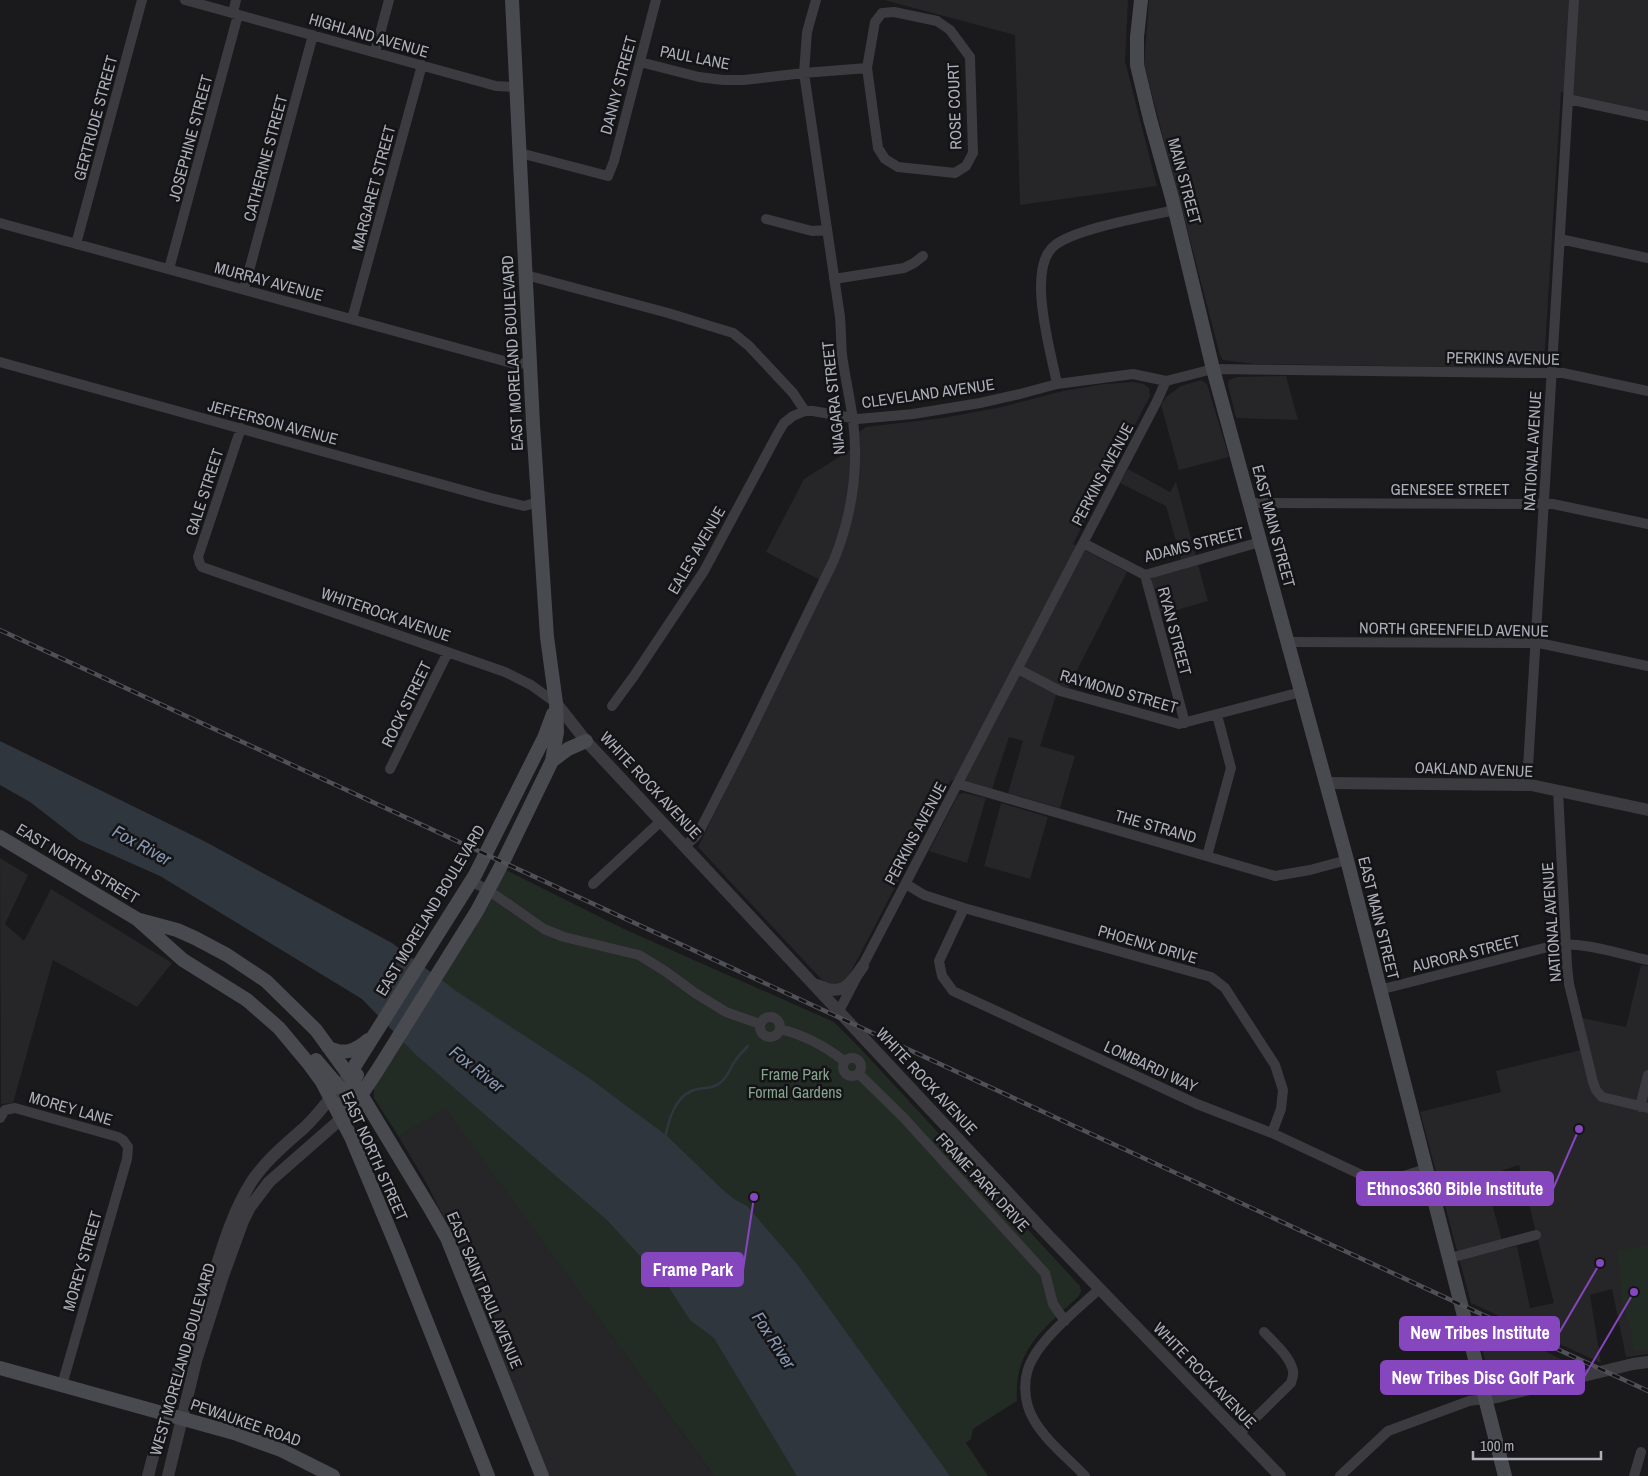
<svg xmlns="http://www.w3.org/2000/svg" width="1648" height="1476" font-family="'Archivo Narrow',sans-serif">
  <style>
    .built { fill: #262528; fill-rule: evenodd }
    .green { fill: #232b25 }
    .water { fill: #30363e }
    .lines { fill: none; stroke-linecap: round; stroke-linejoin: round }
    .stream { stroke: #30363e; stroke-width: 2.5 }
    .minor { stroke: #3b3b40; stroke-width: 10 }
    .tertiary { stroke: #3b3b40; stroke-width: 12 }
    .secondary { stroke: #494950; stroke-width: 14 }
    .rail-casing { stroke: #505057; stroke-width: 4.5 }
    .rail { stroke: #141416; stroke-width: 2.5; stroke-dasharray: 8; stroke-linecap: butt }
    .labels { text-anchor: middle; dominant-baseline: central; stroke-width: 5; stroke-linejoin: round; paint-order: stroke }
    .street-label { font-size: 16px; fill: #adafba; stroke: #141416 }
    .park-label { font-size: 16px; fill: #86a38c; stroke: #141416 }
    .water-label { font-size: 18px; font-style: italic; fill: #8797b1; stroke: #141416 }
    .leader { fill: none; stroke: #8546be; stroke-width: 2 }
    .callout-dot { fill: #8546be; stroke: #141416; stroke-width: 2 }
    .callout { fill: #8546be; stroke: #8546be; stroke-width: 2 }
    .callout-label { font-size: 18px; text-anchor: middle; font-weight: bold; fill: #fff }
  </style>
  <rect width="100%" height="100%" fill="#1a191b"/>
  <path class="built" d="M884,0H1128L1125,61L1157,186L1020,205L1015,35Z
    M1149,0H1648V111L1561,92L1544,364L1540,366L1525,368L1254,364L1223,360L1220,355L1144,64Z
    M1286,376L1298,420L1236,418L1228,385L1229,380L1237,377Z
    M1201,380L1207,384L1229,457L1179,470L1161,405L1166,397L1181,386Z
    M1133,382L1144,384L1149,388L1150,396L1073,544L1127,572L1068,688L1059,686L1040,746L1075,756L1060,808L1008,793L1023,741L1009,737L992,789L951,780L846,981L838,985L824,982L698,847L828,584L766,552L804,479L860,444L859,432L866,427L943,418L1002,407L1063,391L1104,384Z
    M1128,469L1170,492L1176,482L1208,601L1160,615L1151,585L1152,579L1154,577L1184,569L1166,506L1120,483Z
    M964,793L986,798L967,863L929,851L957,797L959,794Z
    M1001,803L1048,817L1030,879L984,866Z
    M0,858L28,875L5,924L24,941L51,889L172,963L137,1007L53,960L13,1103L1,1104Z
    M1641,965L1648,966V1354L1626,1357L1612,1289L1590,1295L1601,1363L1471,1303L1420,1112L1501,1092L1496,1071L1589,1048L1582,1018L1626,1027ZM1519,1165L1554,1303L1530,1308L1517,1246L1504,1249L1485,1176Z
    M445,1107L714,1476H549L455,1240L427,1184L399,1137Z
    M1474,1316L1579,1368L1502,1388L1493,1387L1491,1384Z"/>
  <path class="green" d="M504,869L624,929L834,1022L860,1048L1080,1286L1081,1291L1079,1296C1044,1329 1014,1348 1017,1401L973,1429L971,1439L966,1443L988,1476H714L445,1108L399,1137L374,1098V1087Z
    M1648,1245V1350H1633L1631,1332L1622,1301L1617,1250Z"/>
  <path class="water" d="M0,741L204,841L392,943L456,991L589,1078L667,1136L723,1190L734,1199L747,1206L797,1264L950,1476H797L714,1338L690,1320L668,1286L607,1220L416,1055L362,999L160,876L79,840L30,802L0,785Z"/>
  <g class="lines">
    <path class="stream" d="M665,1138C669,1118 676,1093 698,1089C707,1087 713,1089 720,1083C727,1078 729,1071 733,1064C737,1057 743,1051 748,1046"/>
    <path class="minor" d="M185,0L496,86L516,87
      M894,12L937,21L950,30L970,57L973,153L966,166L955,173L898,167L885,159L878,148L867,68L875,22L882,13Z
      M233,13L236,0
      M375,52L389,0
      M640,62L699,77L723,80H744L804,73L867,68
      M1568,99L1648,116
      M520,153L608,176L614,161L656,0
      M766,219L812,231L827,230
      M0,223L515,364L530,363
      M1560,239L1648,258
      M76,244L142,0
      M169,269L238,15
      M526,275L668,313L733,333L749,346L793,393L805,411
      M834,279L904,268L914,263L923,256
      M244,289L313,35
      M352,319L422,65
      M0,362L491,498L524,506L538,502
      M1057,384C1051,352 1026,269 1054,246C1073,229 1148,216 1175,210
      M241,428L198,557L200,564L202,567L505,672L531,685L556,703
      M1250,503L1553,504L1648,524
      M1083,543L1145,575L1260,542
      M1145,575L1185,723
      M1288,642L1539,643L1648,666
      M1018,669L1060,691L1179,724L1301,692
      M612,706L634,676L704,571L778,433L784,423L793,416L805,411H813L858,419L913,414L980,403L1020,394L1057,384L1133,374L1166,381L1213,369L1534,373H1563L1648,391
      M390,769L448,652
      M958,784L1275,876L1310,870L1347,860
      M1527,784L1574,0
      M1558,791L1567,966L1569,984L1593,1082L1596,1090L1602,1097L1648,1108
      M685,846L695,837L700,830L745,742L834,560C852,515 859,468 853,420C850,398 845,377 842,355C841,342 841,329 840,317L804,73L807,32L816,0
      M1207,856L1231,768L1217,715
      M471,881L488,890L544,929L564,937L639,955L665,971L695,993L726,1012L760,1024
      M593,884L661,821
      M906,884L924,895L964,908L1211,977L1225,988L1275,1065L1283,1090L1281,1109L1272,1133
      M964,908L939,961L942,976L953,991L1197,1104L1272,1133L1366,1177L1387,1181L1426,1169
      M1379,990L1556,945C1586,942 1619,954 1648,960
      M839,1011L1156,403L1166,381
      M760 1027a10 10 0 1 1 20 0a10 10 0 1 1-20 0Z
      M780,1029C804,1035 825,1046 844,1061
      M843 1067a9 9 0 1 1 18 0a9 9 0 1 1-18 0Z
      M859,1074L903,1117L1045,1273L1053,1304L1065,1321
      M1640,1107L1648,1075
      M0,1118L5,1110L15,1108L118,1137L123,1140L128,1147L127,1159L62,1385
      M1450,1258L1536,1235
      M1239,1434L1291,1383C1292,1379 1294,1375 1293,1371C1290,1356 1274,1343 1264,1332
      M1085,1476C1068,1458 1046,1441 1034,1420C1023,1402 1022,1376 1033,1358C1046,1334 1079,1308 1099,1289
      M1340,1476L1388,1431L1469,1401L1485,1399
      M1634,1476L1641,1452"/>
    <path class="tertiary" d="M556,703L586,741L1045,1232L1280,1476
      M1326,783L1531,785L1648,810
      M817,985C842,997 849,986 863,966
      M1485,1399L1501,1396L1633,1364L1648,1362
      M148,1476C158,1437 168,1398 182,1360C190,1340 199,1320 206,1300C219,1260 229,1217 252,1181C267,1159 286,1144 305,1127C322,1111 334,1092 349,1075
      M168,1476L196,1361L223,1276L243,1221L250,1207L269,1182L342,1118"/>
    <path class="secondary" d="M1141,0L1137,37V65L1150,119L1172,198L1213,369L1347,860L1505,1476
      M552,761L568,749L586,741
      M0,837L137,919L183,960L247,1000L279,1028L309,1064L322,1082L351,1137L399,1252L488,1476
      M140,920L177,930L195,938L227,955L266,981L316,1030L353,1081L431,1210L447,1238L542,1476
      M328,1047C344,1056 355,1051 368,1040
      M316,1060L339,1087L355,1095
      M349,1075L475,875L544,738L553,714
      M342,1118L361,1095L377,1071L477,911L503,862L552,761L557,732L556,703L547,637L533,424L512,0
      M342,1118C343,1101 348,1089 357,1075
      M0,1368L234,1433L281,1450L333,1476"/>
    <g class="rail-casing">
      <path id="rail" d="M0,630L1648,1391"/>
    </g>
    <use href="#rail" class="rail"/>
  </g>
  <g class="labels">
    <g class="street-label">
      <text transform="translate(369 35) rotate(16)">HIGHLAND AVENUE</text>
      <text transform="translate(695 57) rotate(11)">PAUL LANE</text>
      <text transform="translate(618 85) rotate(-75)">DANNY STREET</text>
      <text transform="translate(954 106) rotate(-92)">ROSE COURT</text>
      <text transform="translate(95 118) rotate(-75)">GERTRUDE STREET</text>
      <text transform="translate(190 138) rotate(-75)">JOSEPHINE STREET</text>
      <text transform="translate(265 158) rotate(-75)">CATHERINE STREET</text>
      <text transform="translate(1185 181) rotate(75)">MAIN STREET</text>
      <text transform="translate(373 188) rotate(-75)">MARGARET STREET</text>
      <text transform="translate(269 281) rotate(15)">MURRAY AVENUE</text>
      <text transform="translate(512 353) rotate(-93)">EAST MORELAND BOULEVARD</text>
      <text transform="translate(1503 358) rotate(1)">PERKINS AVENUE</text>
      <text transform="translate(928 393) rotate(-8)">CLEVELAND AVENUE</text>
      <text transform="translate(833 398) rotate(-96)">NIAGARA STREET</text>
      <text transform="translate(273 422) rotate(15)">JEFFERSON AVENUE</text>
      <text transform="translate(1532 451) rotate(-87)">NATIONAL AVENUE</text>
      <text transform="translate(1102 474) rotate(-62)">PERKINS AVENUE</text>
      <text x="1450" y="489">GENESEE STREET</text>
      <text transform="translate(204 492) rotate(-72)">GALE STREET</text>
      <text transform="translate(1274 526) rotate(75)">EAST MAIN STREET</text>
      <text transform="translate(1194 544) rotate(-14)">ADAMS STREET</text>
      <text transform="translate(696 550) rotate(-60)">EALES AVENUE</text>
      <text transform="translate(386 614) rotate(19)">WHITEROCK AVENUE</text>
      <text transform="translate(1454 629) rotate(1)">NORTH GREENFIELD AVENUE</text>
      <text transform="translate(1175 631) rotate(75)">RYAN STREET</text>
      <text transform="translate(1119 691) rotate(16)">RAYMOND STREET</text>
      <text transform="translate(406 704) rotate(-64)">ROCK STREET</text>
      <text transform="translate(1474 769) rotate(2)">OAKLAND AVENUE</text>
      <text transform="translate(651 785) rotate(47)">WHITE ROCK AVENUE</text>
      <text transform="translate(1156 826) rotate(16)">THE STRAND</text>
      <text transform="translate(915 833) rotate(-62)">PERKINS AVENUE</text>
      <text transform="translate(78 863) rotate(31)">EAST NORTH STREET</text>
      <text transform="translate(430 910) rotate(-59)">EAST MORELAND BOULEVARD</text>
      <text transform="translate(1379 918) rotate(76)">EAST MAIN STREET</text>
      <text transform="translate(1551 922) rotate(-94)">NATIONAL AVENUE</text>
      <text transform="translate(1148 944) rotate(16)">PHOENIX DRIVE</text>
      <text transform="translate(1466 953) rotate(-14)">AURORA STREET</text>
      <text transform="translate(1151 1066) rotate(25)">LOMBARDI WAY</text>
      <text transform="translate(927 1081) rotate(47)">WHITE ROCK AVENUE</text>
      <text transform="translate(71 1108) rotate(16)">MOREY LANE</text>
      <text transform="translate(375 1156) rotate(66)">EAST NORTH STREET</text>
      <text transform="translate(983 1182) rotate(47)">FRAME PARK DRIVE</text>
      <text transform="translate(82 1261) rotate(-74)">MOREY STREET</text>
      <text transform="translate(485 1290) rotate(67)">EAST SAINT PAUL AVENUE</text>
      <text transform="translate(182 1359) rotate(-74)">WEST MORELAND BOULEVARD</text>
      <text transform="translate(1205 1375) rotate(46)">WHITE ROCK AVENUE</text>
      <text transform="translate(246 1422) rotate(19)">PEWAUKEE ROAD</text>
    </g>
    <g class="park-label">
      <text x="795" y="1074">Frame Park<tspan x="795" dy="18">Formal Gardens</tspan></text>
    </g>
    <g class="water-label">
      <text transform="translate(142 845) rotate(29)">Fox River</text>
      <text transform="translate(477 1069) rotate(38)">Fox River</text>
      <text transform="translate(774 1340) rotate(57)">Fox River</text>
    </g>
  </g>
  <path class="leader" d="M1579 1129L1553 1189M754 1197L743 1270M1600 1263L1559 1333M1634 1292L1584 1377"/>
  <g class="callout-dot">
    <circle cx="1579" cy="1129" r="5"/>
    <circle cx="754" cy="1197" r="5"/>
    <circle cx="1600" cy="1263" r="5"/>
    <circle cx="1634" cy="1292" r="5"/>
  </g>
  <g class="callout">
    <rect x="1357" y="1172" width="196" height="33" rx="5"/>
    <rect x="642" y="1253" width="101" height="33" rx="5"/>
    <rect x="1400" y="1317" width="159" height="33" rx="5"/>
    <rect x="1381" y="1361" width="203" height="33" rx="5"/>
  </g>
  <g class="callout-label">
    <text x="1455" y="1195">Ethnos360 Bible Institute</text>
    <text x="693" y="1276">Frame Park</text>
    <text x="1480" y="1339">New Tribes Institute</text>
    <text x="1483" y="1384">New Tribes Disc Golf Park</text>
  </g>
  <path d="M1473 1451v8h128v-8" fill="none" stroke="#adafba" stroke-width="2.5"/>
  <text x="1480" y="1451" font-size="15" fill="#adafba" stroke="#141416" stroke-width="4" paint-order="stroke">100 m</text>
</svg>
